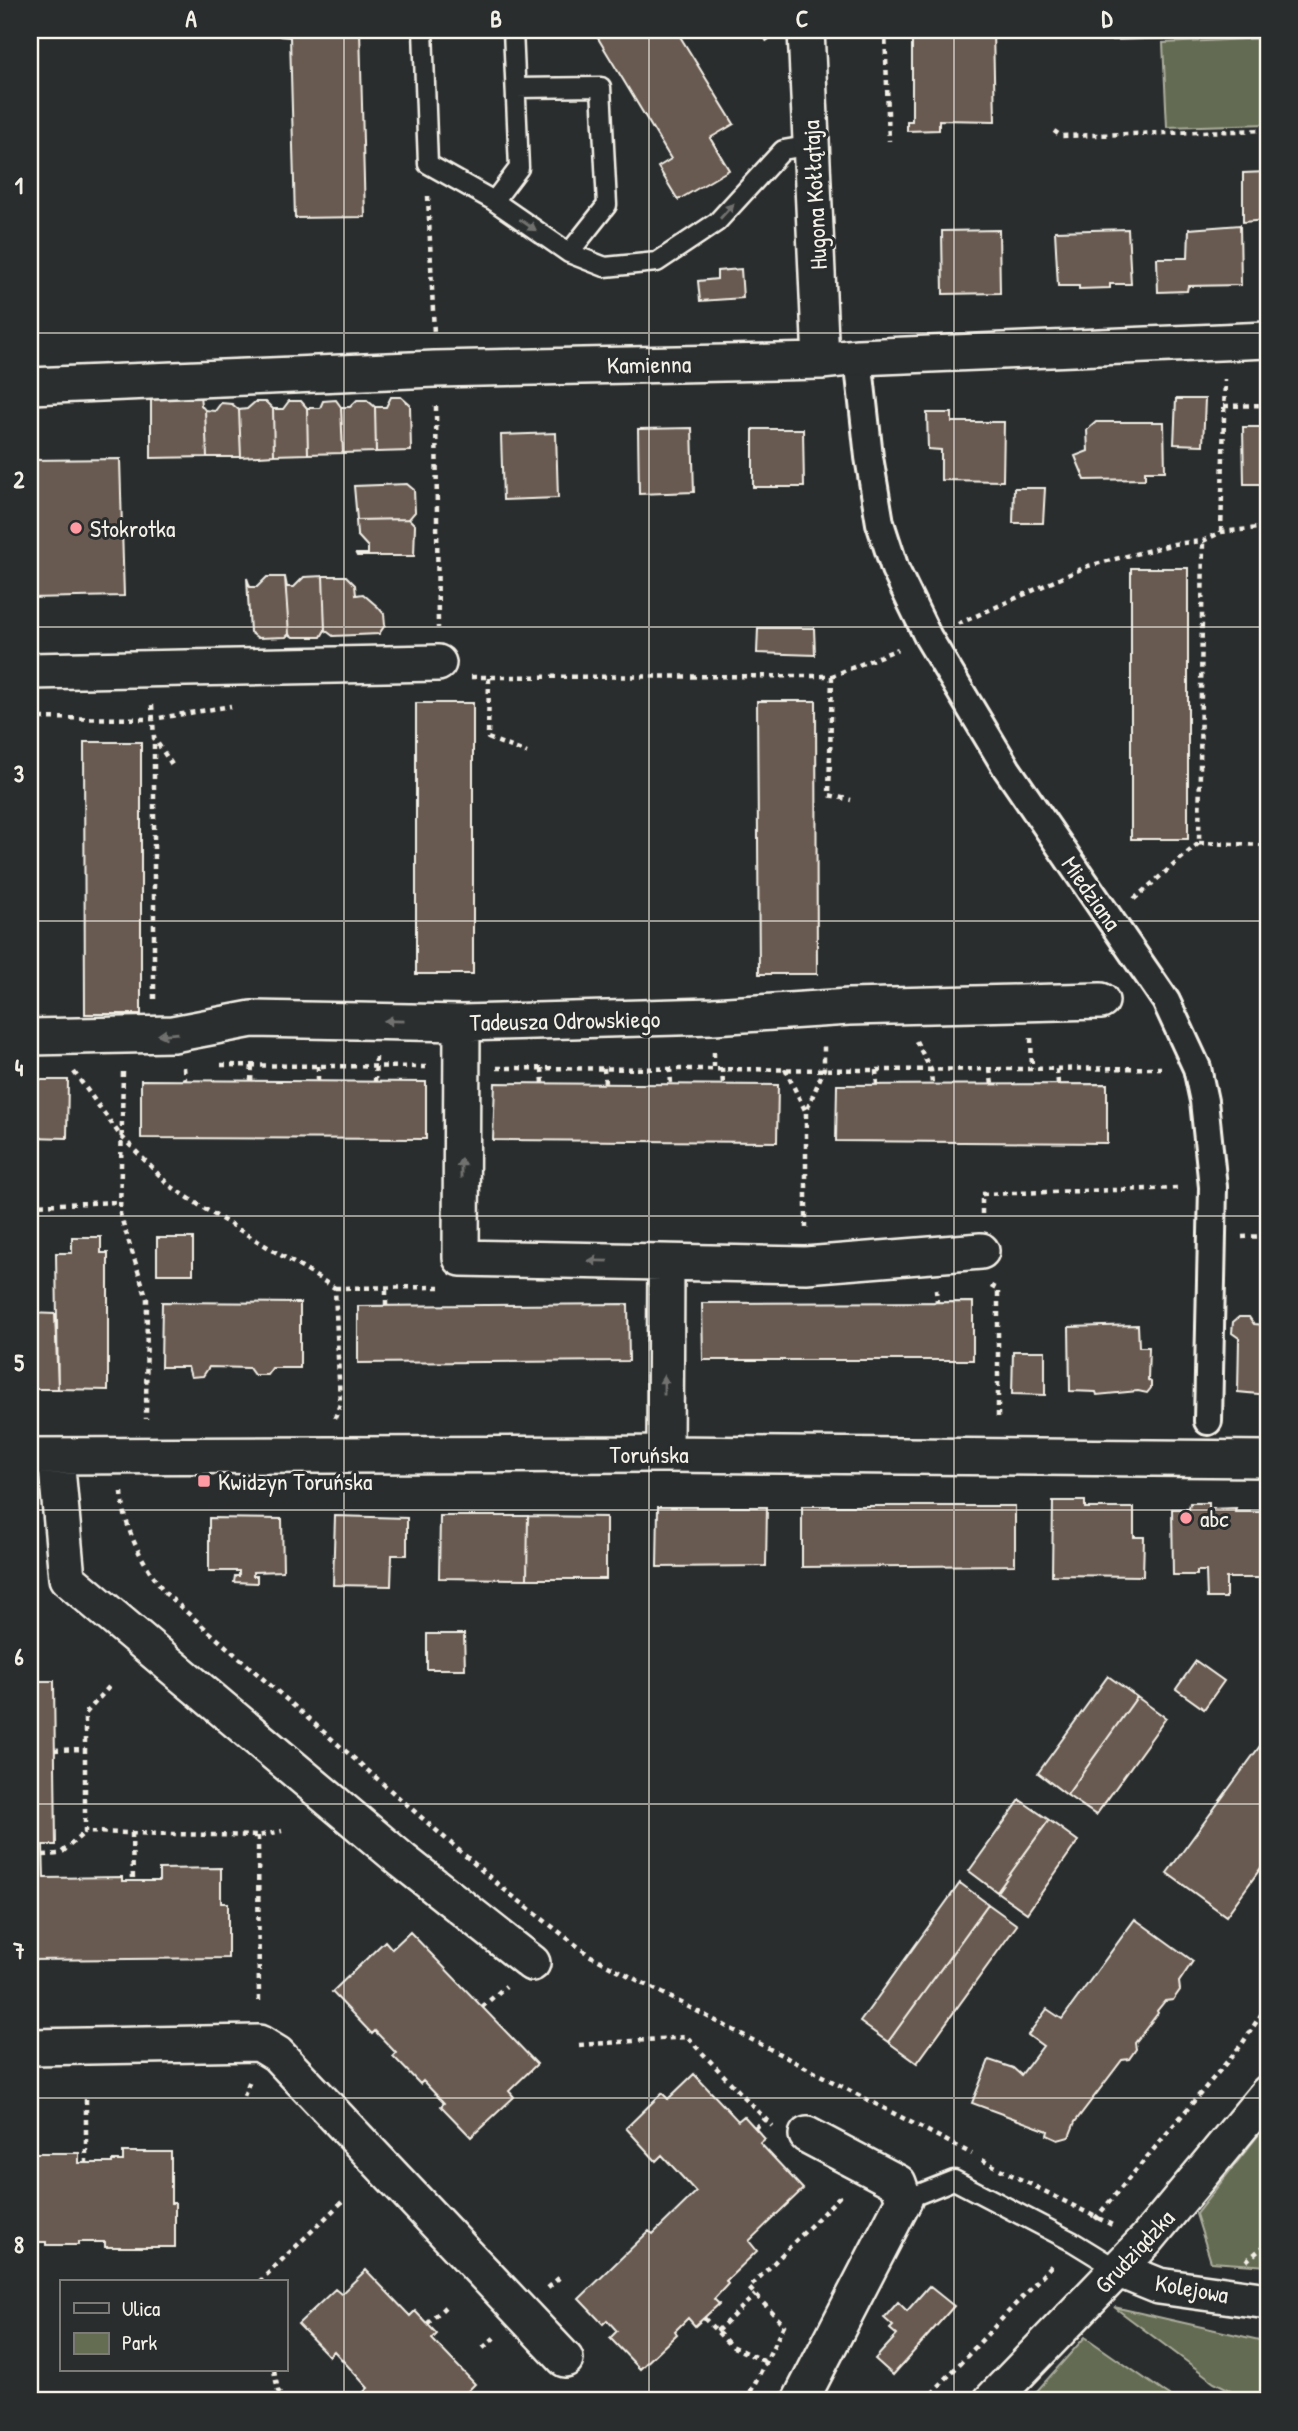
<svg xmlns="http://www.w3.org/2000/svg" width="1298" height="2431" font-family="'Patrick Hand',sans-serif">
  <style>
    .green { fill: #646c52; stroke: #acae9d; stroke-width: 2 }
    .building { fill: #695a51; stroke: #f4f1e8; stroke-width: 2 }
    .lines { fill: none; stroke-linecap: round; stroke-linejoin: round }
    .service-casing { stroke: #f4f1e8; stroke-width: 23 }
    .pedestrian-casing { stroke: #f4f1e8; stroke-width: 32 }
    .minor-casing { stroke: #f4f1e8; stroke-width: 40 }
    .path { stroke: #f4f1e8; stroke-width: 4.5; stroke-dasharray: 5 5; stroke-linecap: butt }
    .service { stroke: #2a2d2e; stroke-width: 18 }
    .pedestrian { stroke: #2a2d2e; stroke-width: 26 }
    .minor { stroke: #2a2d2e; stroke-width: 35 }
    .oneway { fill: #71726f }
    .grid { fill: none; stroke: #f4f1e8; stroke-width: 2; stroke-opacity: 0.55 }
    .poi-dot { fill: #ff9aa2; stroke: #2a2d2e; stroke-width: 2.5 }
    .labels { text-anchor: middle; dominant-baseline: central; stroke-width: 6; stroke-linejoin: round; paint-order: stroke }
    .street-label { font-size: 24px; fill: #f4f1e8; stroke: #2a2d2e }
    .poi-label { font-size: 24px; fill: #f4f1e8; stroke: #2a2d2e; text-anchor: start }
    .neatline { fill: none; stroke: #f4f1e8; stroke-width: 2.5 }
    .grid-label { font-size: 23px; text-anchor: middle; font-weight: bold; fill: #f4f1e8 }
  </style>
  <rect width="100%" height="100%" fill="#2a2d2e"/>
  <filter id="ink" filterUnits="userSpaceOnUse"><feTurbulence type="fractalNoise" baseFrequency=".0143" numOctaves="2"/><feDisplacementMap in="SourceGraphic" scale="14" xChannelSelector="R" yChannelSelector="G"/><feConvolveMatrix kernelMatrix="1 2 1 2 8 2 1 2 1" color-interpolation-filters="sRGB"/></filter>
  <g filter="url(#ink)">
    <path class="green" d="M1268,38V124L1167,127L1163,43Z
      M1268,2123V2266L1211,2262L1196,2214Z
      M1114,2307L1268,2342V2401H1252L1214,2382Z
      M1085,2337L1177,2401H1028Z"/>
    <path class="building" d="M279,30H360L365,217L295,218L290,37L280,36Z
      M593,30H676L734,124L710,138L729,170L678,200L658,167L671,159Z
      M912,30H993L995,121L939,120V130L907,131V121H912Z
      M1105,30H1268V36L1106,40Z
      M1266,172L1267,220L1243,222V173Z
      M1240,225L1241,285L1188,286L1187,291L1158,292L1157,258H1188L1189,229Z
      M1128,229L1131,284H1110V288L1079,289V286H1058L1055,231Z
      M999,230L1000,293L943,294L942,231Z
      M741,269L743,298L700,301L698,281L717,279V271Z
      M200,395L201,405L205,410L207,457L151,458V397Z
      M391,397H401L410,405L411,451L376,452L375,407H386Z
      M1176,399H1205L1203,445L1174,444Z
      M336,400L341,407L343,453L308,454L307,408H320L323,401Z
      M357,400H367L375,407L376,452L343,453L341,407H350Z
      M289,401H301L307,408L308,454L274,455L273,409H283Z
      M255,402H266L273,409L274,455L241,457L239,410L247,409Z
      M221,403L232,404L239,410L241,457H207L205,410L215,411Z
      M927,413H952V422H1004L1003,481L941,480V450L928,449Z
      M1096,422H1164L1165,471H1145V479L1085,480L1075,456L1088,451L1087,430Z
      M1243,427H1268V484H1244Z
      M692,428L694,492L639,494L638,429Z
      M753,429H803L804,487H753Z
      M556,433L558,498L503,500L501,435Z
      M120,459L124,596L30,598V460Z
      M407,484L414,490L415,512L409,519L357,520L354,486Z
      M1014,488H1045L1043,523H1013Z
      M409,519L415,525L414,556H357L356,554H368V547L357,535L356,520Z
      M1131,568H1188V839H1131Z
      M323,576H346L355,585L356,595L363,594L378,607L384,614L385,625L379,634L333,636L325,630Z
      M323,576L325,630L321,637H293L289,634L285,577L287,587H294L304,577Z
      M267,577H285L289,634L286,637L258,638L250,632L247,578L250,587H257Z
      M758,628H814L815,655L757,653Z
      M757,701H816L817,974H759Z
      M416,703H473V974H416Z
      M84,742H141V1014H85Z
      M1264,855H1268V1194H1264Z
      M30,1080H68L67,1138L30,1137Z
      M141,1080L426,1082V1139L141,1138Z
      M495,1083L778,1085L777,1142L493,1140Z
      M1107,1084V1143L836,1141L837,1085Z
      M72,1237H101V1253H108V1390L58,1389L56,1253H72Z
      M157,1238H193V1274H157Z
      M162,1302L300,1303V1368H272L267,1375H254L249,1368L209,1367L203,1376L191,1377L188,1367H161Z
      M973,1302V1360H703L702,1303Z
      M628,1304L629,1361L358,1363V1306Z
      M30,1313L55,1314L58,1389H30Z
      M1239,1317H1249L1254,1324L1265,1325L1268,1322V1395L1238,1392L1239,1338L1232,1333L1233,1322Z
      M1138,1325L1139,1347H1149L1148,1380L1151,1382V1388L1147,1393L1138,1391L1097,1395L1096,1392L1070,1391L1069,1327Z
      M1013,1351H1045V1395L1012,1394Z
      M1053,1501H1085V1508H1134V1537H1144L1143,1576L1052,1575Z
      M1190,1503H1209V1509L1236,1508L1235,1512H1267L1268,1508V1597H1266L1265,1578H1226V1598H1207L1206,1571H1197V1575H1173L1172,1509H1189Z
      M802,1506H1015V1565L802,1567Z
      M658,1507H767L766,1566L657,1567Z
      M335,1516L407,1518V1555H392L391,1586L333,1585Z
      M440,1516H528L527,1579L439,1578Z
      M528,1516L606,1517V1579H527Z
      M209,1518L282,1519L283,1571L253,1572V1576H257V1583L234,1582L235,1576H239V1571H209Z
      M427,1634H464L465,1669H427Z
      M1196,1661L1224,1681L1204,1709L1176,1689Z
      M1108,1676L1137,1697L1067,1795L1038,1773Z
      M30,1681H54L56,1845H43L44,1878L122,1877V1881H159V1869L221,1868V1903H228V1958L30,1960Z
      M1137,1697L1166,1718L1096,1815L1067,1795Z
      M1268,1735V1858L1226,1916L1167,1873Z
      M1020,1800L1049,1820L997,1892L969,1871Z
      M1049,1820L1078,1841L1027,1913L997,1892Z
      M960,1883L988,1904L888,2042L860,2022Z
      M988,1904L1017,1925L917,2063L888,2042Z
      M1135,1919L1193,1961L1179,1982L1180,1990L1173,2000L1165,2001L1157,2011L1158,2013L1135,2043L1136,2049L1129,2059L1122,2060L1075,2122L1069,2137L1058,2140L1047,2135L1048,2131L972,2103L989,2060L1013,2068L1021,2075L1043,2046L1028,2035L1047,2009L1062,2019Z
      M410,1932L537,2064L509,2091L514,2097L471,2137L441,2106L444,2103L423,2081L420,2084L393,2056L396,2053L375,2031L372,2034L332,1992L385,1941L392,1949Z
      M694,2074L738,2121L744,2116L765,2139L760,2143L803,2189L749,2241L757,2251L726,2281L728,2284L714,2299L719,2304L695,2326L688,2318L675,2331L677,2334L640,2369L610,2338L617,2331L607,2320L603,2324L579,2299L649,2231L653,2234L696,2192L662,2155L656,2161L626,2128L662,2093L668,2099Z
      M123,2152H171V2203H175V2247H105V2242H78V2245H46V2242H30V2153H79V2163H112V2161H123Z
      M366,2270L410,2316L415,2311L437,2334L432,2339L475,2384L458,2401H354L368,2388L334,2351L329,2356L298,2324L335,2289L341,2294Z
      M929,2286L954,2306L893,2375L875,2359L897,2335L890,2329L893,2326L884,2318L898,2302L907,2311Z"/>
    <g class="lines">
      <g class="service-casing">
        <path id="service" d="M423,30L428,164L494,201L569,253L605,267L657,262L717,222L783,150L812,145
          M516,88L601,87L607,205L569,253
          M494,201L519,168L513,30
          M904,2200L954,2180L1073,2242L1117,2269"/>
      </g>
      <g class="pedestrian-casing">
        <path id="pedestrian" d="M858,357L869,457L880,523L895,569L928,637L1007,769L1166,1001L1197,1068L1204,1101L1213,1187L1208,1421"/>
      </g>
      <g class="minor-casing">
        <path id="minor" d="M806,30L821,361
          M30,386L435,369L821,361L858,357L1268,340
          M30,671L438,663
          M462,1023L461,1258L806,1265L981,1251
          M30,1037L173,1034L252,1019L462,1023L713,1016L849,1007L1101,1001
          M665,1454L666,1263
          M30,1456L665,1454L1268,1459
          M56,1457L67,1578L403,1861L532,1963
          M30,2047L259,2043L277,2054L565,2359
          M1117,2269L1159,2286L1268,2301
          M800,2401L904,2200L898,2183L807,2135
          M991,2401L1147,2239L1268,2093"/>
      </g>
      <path class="path" d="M761,30L768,41
        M885,30L889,141
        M1054,131L1061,136L1268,130
        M428,196L434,334
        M436,406L438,628
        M1224,406L1268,405
        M1221,532L1225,379
        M958,624L1088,566L1174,544L1203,541L1221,532L1268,527
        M832,676L829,795L851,800
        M471,677L832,676L898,649
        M489,678L488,738L527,753
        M152,705L154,738L173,766
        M30,718L153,719L231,706
        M1199,843L1268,845
        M1134,899L1199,843L1203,541
        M154,999V738
        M1031,1038L1032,1069
        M916,1041L931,1070L932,1085
        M714,1052V1069
        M221,1065L426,1067
        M318,1066V1081
        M184,1067L185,1080
        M497,1068L876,1070L1161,1068
        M542,1068L543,1084
        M604,1068L605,1084
        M670,1068L671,1084
        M722,1068L723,1085
        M785,1069L806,1112
        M990,1069L992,1085
        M1057,1069L1058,1084
        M876,1070L877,1085
        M74,1072L120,1135L169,1185L205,1209L335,1288L340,1404L335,1418
        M123,1072L120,1214L147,1299L146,1419
        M251,1081L252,1064
        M375,1082L376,1057
        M30,1205L120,1202
        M982,1214V1194L1181,1188
        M806,1228V1112L824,1069V1045
        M1242,1237L1268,1236
        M991,1286L998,1290V1421
        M335,1288L440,1287
        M936,1289L937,1303
        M386,1305V1287
        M122,1492C124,1532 143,1563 166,1594L501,1887L589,1955L972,2154
        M109,1687L85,1714V1832L258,1836L282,1831
        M54,1750L85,1749
        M132,1833L133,1881
        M258,1836L259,2006
        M43,1855L60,1854L85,1832
        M482,2007L506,1986
        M579,2045L687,2037L772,2126
        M244,2096L250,2080
        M86,2099V2163
        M755,2128L764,2119
        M982,2160L1112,2225
        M1095,2219L1242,2044L1268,2004
        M1246,2261L1268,2243
        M259,2282L344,2200
        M548,2288L560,2277
        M704,2318L731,2346L766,2362
        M427,2324L445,2307
        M717,2331L755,2295
        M483,2348L495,2337
        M274,2370L278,2391L288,2401
        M746,2401L784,2325L749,2288L839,2197L838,2195
        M925,2401L1053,2264"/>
      <use href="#service" class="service"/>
      <use href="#pedestrian" class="pedestrian"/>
      <use href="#minor" class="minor"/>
    </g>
    <defs><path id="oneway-solid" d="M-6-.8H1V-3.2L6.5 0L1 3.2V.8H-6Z" transform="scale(1.75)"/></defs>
    <g class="oneway">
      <use href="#oneway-solid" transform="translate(727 211) rotate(-48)"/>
      <use href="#oneway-solid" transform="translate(528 225) rotate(34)"/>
      <use href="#oneway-solid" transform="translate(394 1021) rotate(-179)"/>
      <use href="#oneway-solid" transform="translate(168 1034) rotate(175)"/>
      <use href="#oneway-solid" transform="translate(461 1168) rotate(-90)"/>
      <use href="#oneway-solid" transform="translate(598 1261) rotate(-179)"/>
      <use href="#oneway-solid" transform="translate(664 1385) rotate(-90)"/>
    </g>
  </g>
  <path class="grid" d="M344,30V2401M649,30V2401M954,30V2401M30,333H1268M30,627H1268M30,921H1268M30,1216H1268M30,1510H1268M30,1804H1268M30,2098H1268"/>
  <g class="poi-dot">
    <circle cx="76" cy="528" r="7"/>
    <rect x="197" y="1474" width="14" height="14" rx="3.5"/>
    <circle cx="1186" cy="1518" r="7"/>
  </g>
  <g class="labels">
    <g class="street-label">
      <text transform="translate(814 195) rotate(-93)">Hugona Kołłątaja</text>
      <text transform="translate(649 364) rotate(-1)">Kamienna</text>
      <text transform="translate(1092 893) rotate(55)">Miedziana</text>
      <text transform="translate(565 1020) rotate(-1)">Tadeusza Odrowskiego</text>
      <text x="649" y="1454">Toruńska</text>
      <text transform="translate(1134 2251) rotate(-47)">Grudziądzka</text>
      <text transform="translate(1192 2288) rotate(10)">Kolejowa</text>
    </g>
    <g class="poi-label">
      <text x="90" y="528">Stokrotka</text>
      <text x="218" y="1481">Kwidzyn Toruńska</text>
      <text x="1200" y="1518">abc</text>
    </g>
  </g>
  <rect width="1298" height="2431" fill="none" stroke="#2a2d2e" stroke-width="77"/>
  <rect x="60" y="2280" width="228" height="91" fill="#2a2d2e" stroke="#7b7b78" stroke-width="2"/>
  <rect x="74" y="2303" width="35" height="10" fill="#2a2d2e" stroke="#7b7b78" stroke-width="2"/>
  <text x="122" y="2316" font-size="21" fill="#f4f1e8">Ulica</text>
  <rect x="74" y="2333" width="35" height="21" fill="#646c52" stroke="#7b7b78" stroke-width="2"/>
  <text x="122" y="2350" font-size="21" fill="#f4f1e8">Park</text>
  <rect x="38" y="38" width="1222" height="2354" class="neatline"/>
  <g class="grid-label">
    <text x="191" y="27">A</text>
    <text x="496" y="27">B</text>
    <text x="802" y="27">C</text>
    <text x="1107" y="27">D</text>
    <text x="19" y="194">1</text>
    <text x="19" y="488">2</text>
    <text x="19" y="782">3</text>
    <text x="19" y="1076">4</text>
    <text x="19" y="1371">5</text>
    <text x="19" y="1665">6</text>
    <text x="19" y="1959">7</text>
    <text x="19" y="2253">8</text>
  </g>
</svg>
